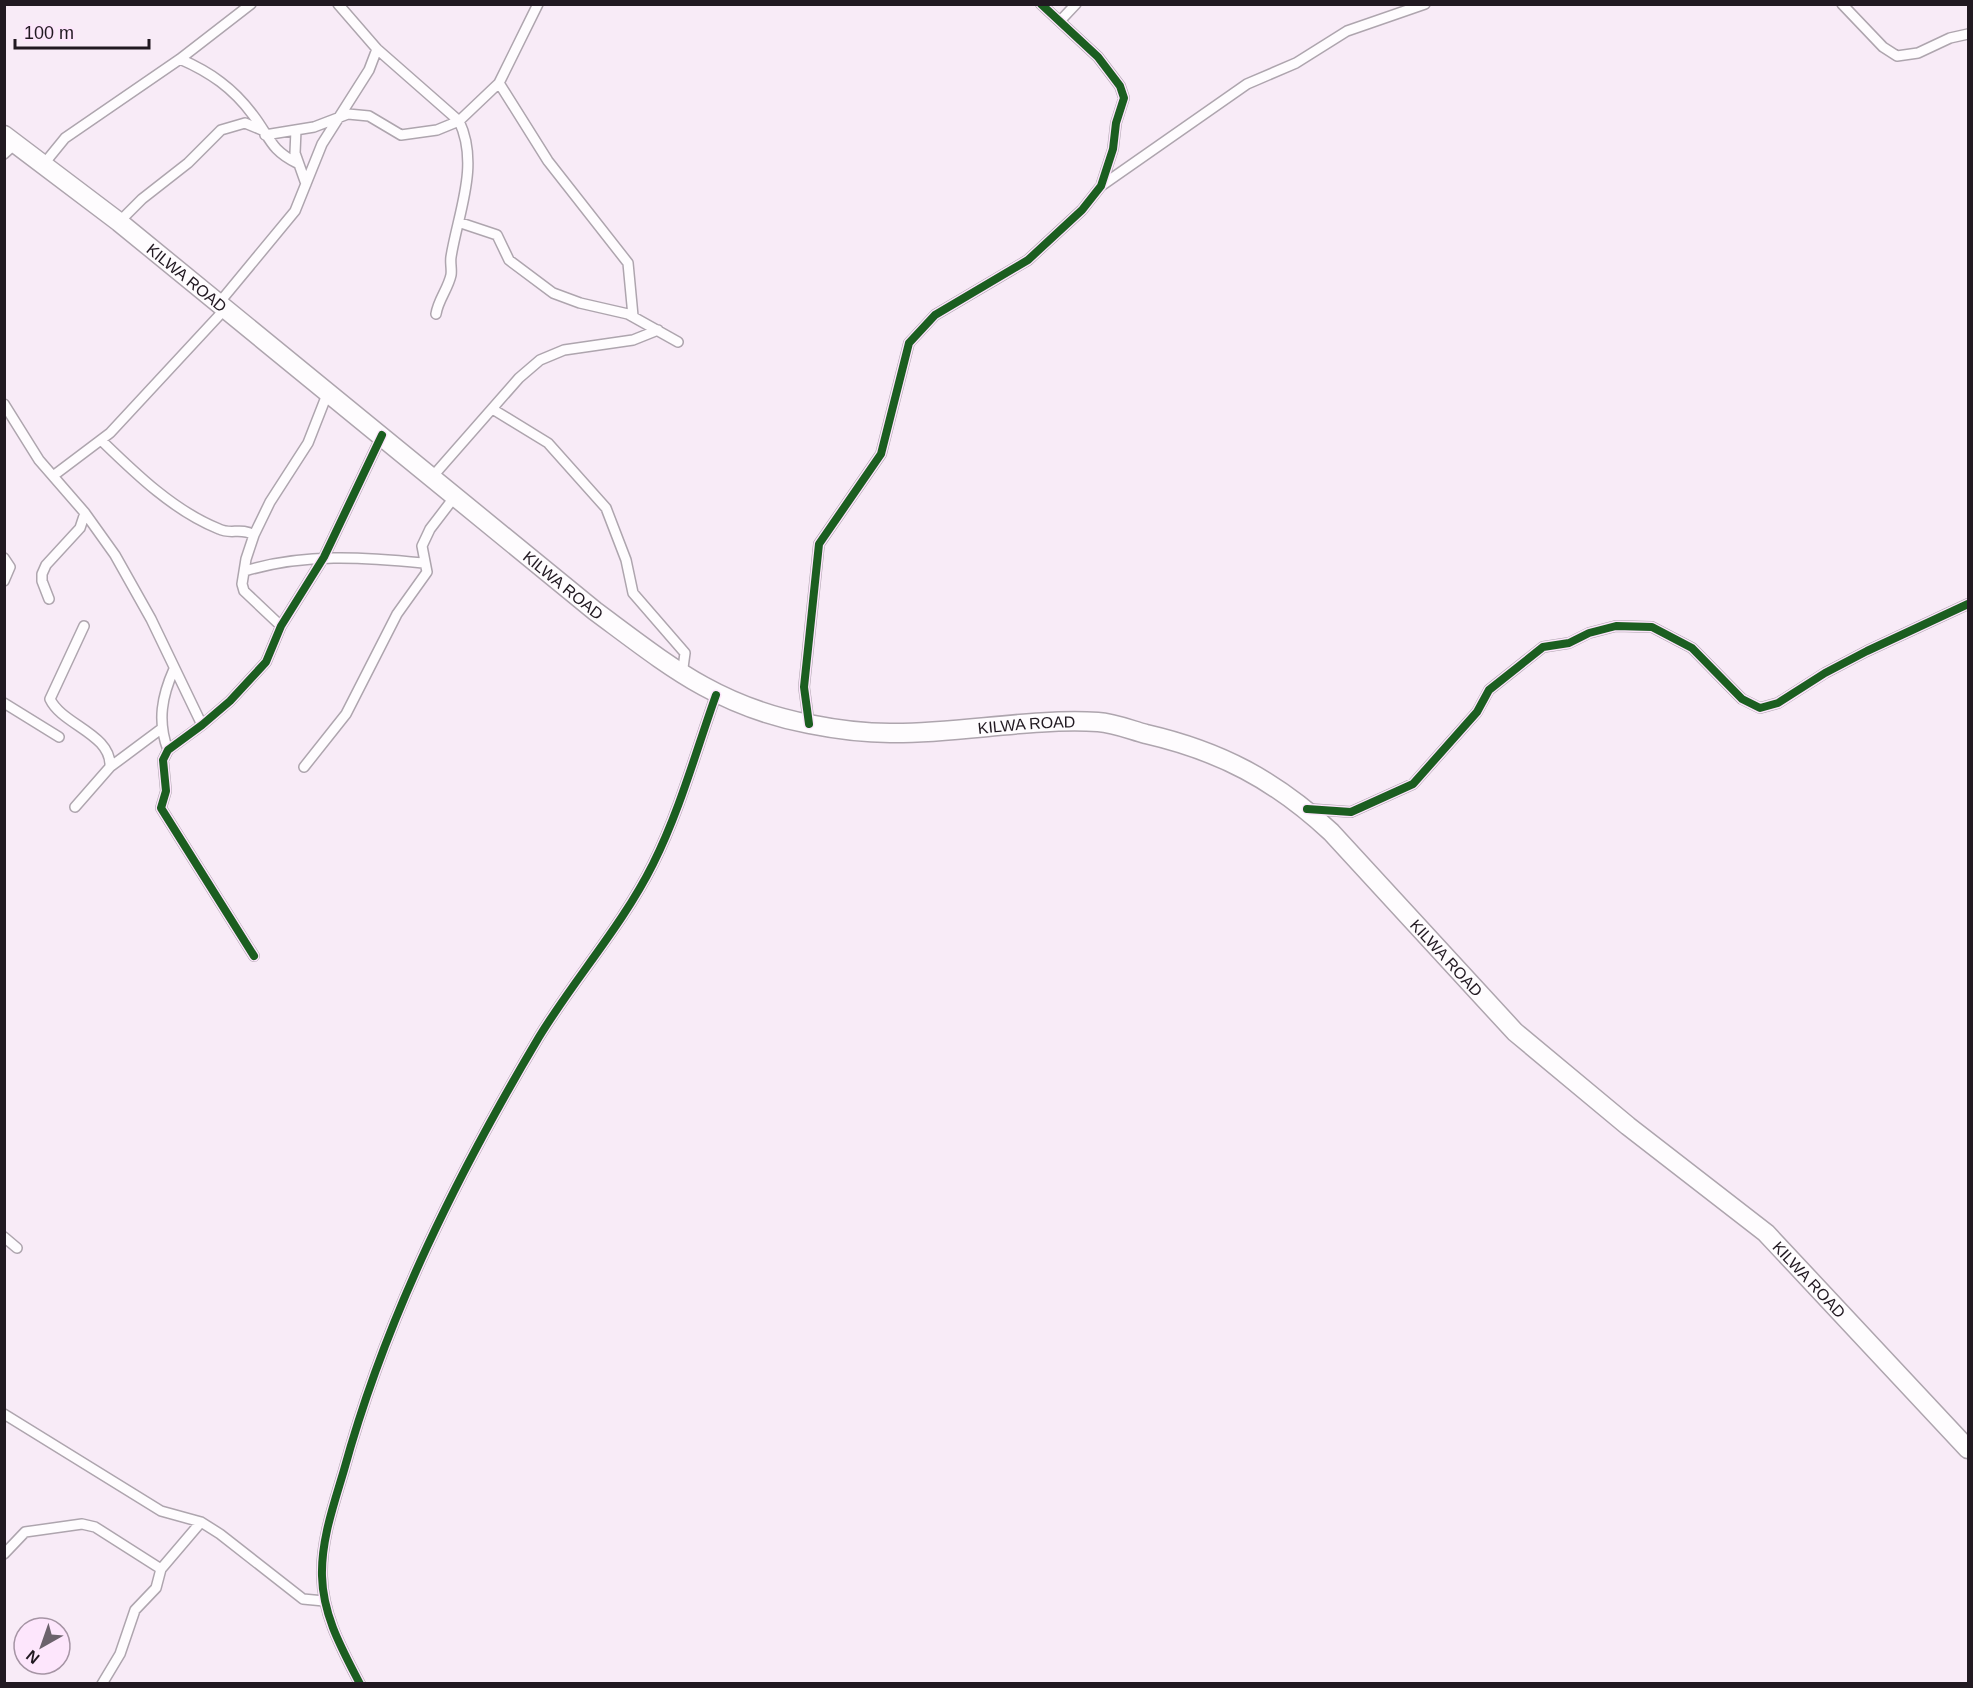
<svg xmlns="http://www.w3.org/2000/svg" width="1973" height="1688" font-family="Arial,sans-serif">
  <style>
    .lines { fill: none; stroke-linecap: round; stroke-linejoin: round }
    .street-casing { stroke: #aea5ae; stroke-width: 12 }
    .highway-casing { stroke: #aea5ae; stroke-width: 21 }
    .street { stroke: #fefcfe; stroke-width: 9 }
    .highway { stroke: #fefcfe; stroke-width: 18 }
    .cycleway-casing { stroke: #fde6fc; stroke-width: 11 }
    .cycleway { stroke: #1b5e20; stroke-width: 8 }
    .labels { text-anchor: middle; dominant-baseline: central; stroke-width: 4.5; stroke-linejoin: round; paint-order: stroke }
    .street-label { font-size: 16px; fill: #211921; stroke: #fde6fc }
  </style>
  <rect width="100%" height="100%" fill="#f8ebf7"/>
  <g class="lines">
    <g class="street-casing">
      <path id="street" d="M338,4L377,49L459,121C480,165 458,213 451,257C450,263 452,269 451,275C448,289 438,300 436,314
        M1842,4L1883,47L1897,56L1918,53L1950,38L1968,34
        M1060,21L1076,4
        M180,59C210,72 233,88 253,115C270,137 270,150 297,163
        M499,83L548,161L628,263L633,316
        M296,130L295,153L306,184
        M265,135L314,127L348,114L369,116L401,135L437,130L459,121L499,83L538,4
        M4,154L15,144
        M43,165L65,138L180,59L251,4
        M1101,186L1247,84L1296,63L1347,31L1425,4
        M119,222L142,199L188,163L221,130L245,123L262,130
        M461,223L497,235L509,260L553,293L580,303L628,314L678,342
        M219,303L295,211L322,144L369,70L377,49
        M4,404L39,460L85,513L115,555L151,619L202,725
        M494,410L548,443L606,508L626,560L633,593L685,653L682,675
        M102,441C136,474 174,511 219,529C231,535 241,527 254,535
        M53,476L110,433L226,308
        M433,476L519,378L540,360L564,350L633,340L658,330
        M4,558L10,567L4,581
        M245,571C304,553 363,557 423,563
        M49,599L42,581V574L46,565L80,528L85,513
        M84,626L50,699C62,725 112,734 110,767
        M281,626L244,591L242,584L246,559L254,535L270,502L308,443L328,392
        M4,703L59,737
        M809,724L804,687L819,544L881,454L909,343L935,315L1028,260L1082,210L1101,186L1113,149L1116,123L1124,98L1120,86L1098,57L1041,4
        M168,750C157,721 162,696 174,669
        M304,767L346,714L397,614L427,572L422,546L430,529L456,495
        M75,807L110,767L161,729
        M1309,809L1351,812L1413,784L1477,712L1489,690L1543,647L1569,643L1589,633L1616,626L1652,627L1692,648L1742,699L1760,708L1778,703L1825,673L1867,651L1968,604
        M254,956L161,808L166,791L163,760L168,750L202,725L230,701L266,662L281,626L324,557L382,435
        M4,1237L17,1248
        M4,1414L161,1511L201,1522L220,1534L303,1599L324,1601
        M4,1554L25,1532L82,1524L95,1527L161,1569
        M102,1684L120,1654L135,1610L156,1588L161,1569L201,1522
        M360,1684C342,1649 323,1616 322,1576C321,1540 334,1504 344,1470C386,1317 458,1173 539,1037C575,978 622,926 653,864C680,810 696,751 716,695"/>
    </g>
    <g class="highway-casing">
      <g id="highway">
        <path id="s1" d="M4,135L119,222L595,611C668,665 716,706 809,724C834,729 863,733 890,733C959,734 1028,718 1098,722C1114,723 1131,730 1146,734C1220,751 1275,780 1331,832L1515,1032L1628,1126L1766,1233L1968,1449"/>
      </g>
    </g>
    <use href="#street" class="street"/>
    <use href="#highway" class="highway"/>
    <g class="cycleway-casing">
      <path id="cycleway" d="M809,724L804,687L819,544L881,454L909,343L935,315L1028,260L1082,210L1101,186L1113,149L1116,123L1124,98L1120,86L1098,57L1041,4
        M1307,809L1351,812L1413,784L1477,712L1489,690L1543,647L1569,643L1589,633L1616,626L1652,627L1692,648L1742,699L1760,708L1778,703L1825,673L1867,651L1968,604
        M254,956L161,808L166,791L163,760L168,750L202,725L230,701L266,662L281,626L324,557L382,435
        M360,1684C342,1649 323,1616 322,1576C321,1540 334,1504 344,1470C386,1317 458,1173 539,1037C575,978 622,926 653,864C680,810 696,751 716,695"/>
    </g>
    <use href="#cycleway" class="cycleway"/>
  </g>
  <g class="labels">
    <g class="street-label">
      <text stroke="none"><textPath href="#s1" startOffset="232">KILWA ROAD</textPath></text>
      <text stroke="none"><textPath href="#s1" startOffset="718">KILWA ROAD</textPath></text>
      <text stroke="none"><textPath href="#s1" startOffset="1222">KILWA ROAD</textPath></text>
      <text stroke="none"><textPath href="#s1" startOffset="1726">KILWA ROAD</textPath></text>
      <text stroke="none"><textPath href="#s1" startOffset="2212">KILWA ROAD</textPath></text>
    </g>
  </g>
  <rect width="1973" height="1688" fill="none" stroke="#211921" stroke-width="12"/>
  <g transform="translate(42 1646) rotate(220)"><circle r="28" fill="#fde6fc" stroke="#a594a4" stroke-width="1.5"/>
  <path d="M0-4.5L10 22L0 15L-10 22Z" fill="#6c626c"/>
  <text y="-9" font-size="16" font-weight="bold" text-anchor="middle" fill="#211921">N</text>
  </g>
  <path d="M15 39v9h134v-9" fill="none" stroke="#211921" stroke-width="3"/>
  <text x="24" y="39" font-size="18" fill="#211921" stroke="#fde6fc" stroke-width="4.5" paint-order="stroke">100 m</text>
</svg>
